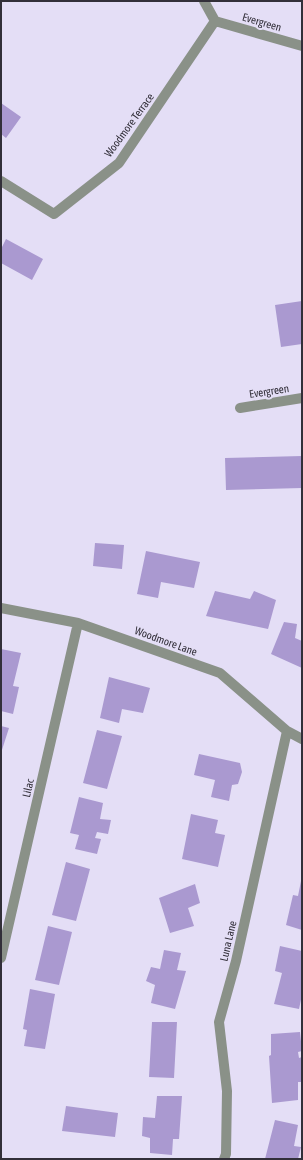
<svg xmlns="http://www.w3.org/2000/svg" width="303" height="1160" font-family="'Asap Condensed',sans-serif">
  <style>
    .building { fill: #aa99d0 }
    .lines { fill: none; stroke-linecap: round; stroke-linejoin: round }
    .minor { stroke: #8a9188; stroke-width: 10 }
    .labels { text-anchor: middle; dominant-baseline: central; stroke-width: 4; stroke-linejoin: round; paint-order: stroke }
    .street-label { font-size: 11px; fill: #322f39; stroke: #e4def6 }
  </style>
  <rect width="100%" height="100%" fill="#e4def6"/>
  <path class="building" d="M1,103L21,117L6,138L1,134Z
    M6,239L43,259L32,280L1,263V249Z
    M302,301V344L281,347L275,305Z
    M302,456V488L226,490L225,458Z
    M95,543L124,545L122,569L93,566Z
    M146,551L200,562L194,588L161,582L158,598L137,594Z
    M215,591L250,599L254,591L276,600L268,629L206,616Z
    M284,622L297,624L295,638L302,641V668L271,654Z
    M1,649L21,653L13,686L19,687L13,714L1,711Z
    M109,677L150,688L143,713L122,709L119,723L100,718Z
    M1,726L9,728L1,753Z
    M97,730L122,736L107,789L83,783Z
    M199,754L240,763L242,772L238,784L232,785L229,801L211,797L215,780L194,775Z
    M79,797L103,803L100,819L111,820L108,834L97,832L95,838L101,839L97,854L75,849L79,835L70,833Z
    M191,814L218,820L215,833L225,835L218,867L182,859Z
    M66,862L90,869L76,921L52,915Z
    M301,881H302V930L286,925L293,895L298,896Z
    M195,884L200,903L188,908L194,926L170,933L159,898Z
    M48,926L72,932L59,985L35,980Z
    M280,946L302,951V995L299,1009L274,1004L282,973L275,971Z
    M164,950L181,953L177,970L186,971L175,1009L151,1003L155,985L146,981L151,967L160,969Z
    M30,989L55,994L45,1049L24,1046L27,1030L23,1029Z
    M152,1022H177L174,1078L149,1077Z
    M300,1032L302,1051L298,1052L299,1058L302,1057V1078L301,1079V1082H298V1100L272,1103L269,1056L271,1055V1034Z
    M157,1096H182L179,1139H173L172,1155L150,1153V1138L142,1136L143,1117L155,1118Z
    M66,1106L118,1113L115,1137L62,1131Z
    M275,1120L298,1125L294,1146L301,1147L298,1159H265Z"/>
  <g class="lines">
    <path class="minor" d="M215,21L302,46
      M1,181L54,214L119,163L215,21L204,1
      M240,408L302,398
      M1,608L78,623L220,673L287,731L302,739
      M1,958L78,623
      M224,1159L226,1154L227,1091L219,1022L236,961L287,731"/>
  </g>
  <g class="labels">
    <g class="street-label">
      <text transform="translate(262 22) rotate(16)">Evergreen</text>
      <text transform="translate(129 125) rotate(-54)">Woodmore Terrace</text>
      <text transform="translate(269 391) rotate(-9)">Evergreen</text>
      <text transform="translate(166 641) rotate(20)">Woodmore Lane</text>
      <text transform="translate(28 788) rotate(-77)">Lilac</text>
      <text transform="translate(228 941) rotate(-77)">Luna Lane</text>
    </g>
  </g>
  <rect width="303" height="1160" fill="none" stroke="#322f39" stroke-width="4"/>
</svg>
